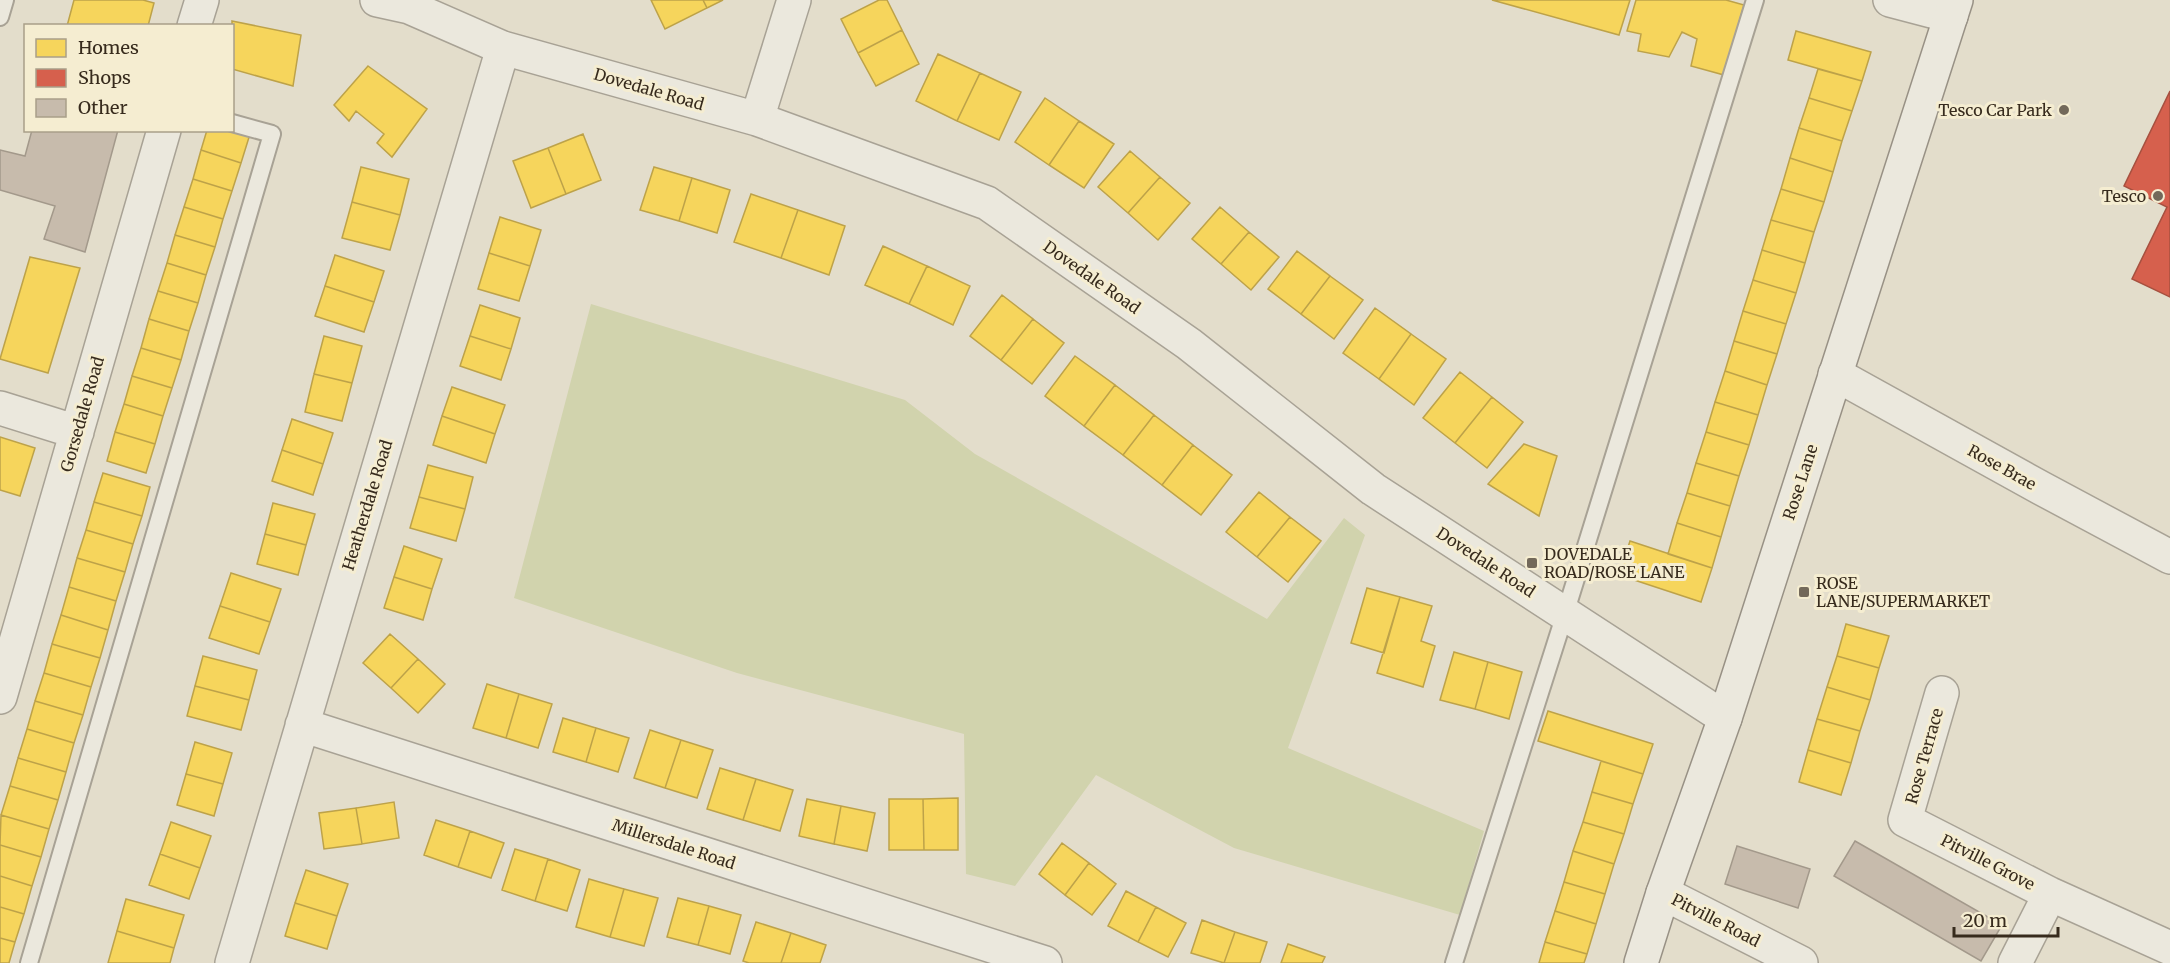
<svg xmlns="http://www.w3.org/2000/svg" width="2170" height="963" font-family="Merriweather,serif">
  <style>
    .green { fill: #d1d3ad }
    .homes { fill: #f6d55c; stroke: #bda249; stroke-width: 1.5 }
    .shops { fill: #d6604d; stroke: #a6503f; stroke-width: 1.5 }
    .building { fill: #c7bbac; stroke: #a3998b; stroke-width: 1.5 }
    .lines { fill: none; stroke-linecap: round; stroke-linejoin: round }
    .lane-casing { stroke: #a8a295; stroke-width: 20 }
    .street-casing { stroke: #a8a295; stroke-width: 36 }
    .secondary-casing { stroke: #989185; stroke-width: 36 }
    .lane { stroke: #ebe8dd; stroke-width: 16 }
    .street { stroke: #ebe8dd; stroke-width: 33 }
    .secondary { stroke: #ebe8dd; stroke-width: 33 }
    .poi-dot { fill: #73695a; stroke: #f5edd1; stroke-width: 2 }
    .labels { text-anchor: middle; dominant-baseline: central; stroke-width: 6; stroke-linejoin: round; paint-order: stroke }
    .street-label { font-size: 16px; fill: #372b1d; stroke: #f5edd1 }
    .poi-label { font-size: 16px; fill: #372b1d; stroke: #f5edd1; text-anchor: end }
  </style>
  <rect width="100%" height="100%" fill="#e3ddcb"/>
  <path class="green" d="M591,304L905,400L975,454L1267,619L1344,518L1365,535L1288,748L1484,831L1460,915L1234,848L1096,775L1015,886L966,874L964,734L737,673L514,598Z"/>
  <path class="homes" d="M74,0H143L154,3L148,26H67Z
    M651,0H703L707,8L665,29Z
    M703,0H723L707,8Z
    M879,0H887L902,30L858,53L841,19Z
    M1492,0H1630L1619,35Z
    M1636,0H1726L1744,5L1724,75L1691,66L1697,39L1682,32L1669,57L1638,51L1641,34L1627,31Z
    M232,21L301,35L293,86L232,69Z
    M902,30L919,64L876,86L858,53Z
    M1796,31L1871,52L1862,81L1788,60Z
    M938,54L980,73L957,121L916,101Z
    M368,66L427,109L392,157L377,143L384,134L356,111L349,121L334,105Z
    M1818,69L1862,81L1852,111L1809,98Z
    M980,73L1021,92L999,140L957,121Z
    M1045,98L1079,121L1049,165L1015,142Z
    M1809,98L1852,111L1842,141L1799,128Z
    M1079,121L1114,144L1084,188L1049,165Z
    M1799,128L1842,141L1833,172L1790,158Z
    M207,130H232L250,134L241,163L201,150Z
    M583,134L601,180L566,194L548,148Z
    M548,148L566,194L531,208L513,161Z
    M201,150L241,163L232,191L193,179Z
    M1130,151L1160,177L1128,213L1098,187Z
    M1790,158L1833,172L1824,202L1781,189Z
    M361,167L409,179L400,215L352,202Z
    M654,167L692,178L679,221L640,210Z
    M1160,177L1190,203L1158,240L1128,213Z
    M692,178L730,190L717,233L679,221Z
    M193,179L232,191L223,219L184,207Z
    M1781,189L1824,202L1814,232L1771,220Z
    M751,194L798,210L781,258L734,242Z
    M352,202L400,215L390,250L342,238Z
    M184,207L223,219L215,247L175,235Z
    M1220,207L1249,232L1221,264L1192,239Z
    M798,210L845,226L829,275L781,258Z
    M500,217L541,230L530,266L489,253Z
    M1771,220L1814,232L1805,263L1762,250Z
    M1249,232L1279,257L1251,290L1221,264Z
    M175,235L215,247L206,275L167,263Z
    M883,246L927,266L909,304L865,285Z
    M1762,250L1805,263L1796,293L1753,280Z
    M1297,251L1330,276L1301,314L1268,289Z
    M489,253L530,266L519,301L478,289Z
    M335,255L384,271L374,302L325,286Z
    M30,257L80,268L48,373L0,359Z
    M167,263L206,275L198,303L158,291Z
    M927,266L970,286L953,325L909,304Z
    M1330,276L1363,300L1334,339L1301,314Z
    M1753,280L1796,293L1786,324L1743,311Z
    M325,286L374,302L364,332L315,316Z
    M158,291L198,303L189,331L149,319Z
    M1002,295L1033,319L1001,360L970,336Z
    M480,305L520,318L511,349L470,336Z
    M1375,308L1411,334L1379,379L1343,353Z
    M1743,311L1786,324L1777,354L1734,341Z
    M149,319L189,331L181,360L141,348Z
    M1033,319L1064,343L1032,384L1001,360Z
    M1411,334L1446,359L1414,405L1379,379Z
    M324,336L362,346L352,383L314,374Z
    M470,336L511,349L501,380L460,366Z
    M1734,341L1777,354L1767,385L1725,371Z
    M141,348L181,360L172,388L132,376Z
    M1075,356L1115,385L1084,426L1045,396Z
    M1725,371L1767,385L1758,415L1715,402Z
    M1460,372L1492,397L1455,443L1423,418Z
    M314,374L352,383L342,421L305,412Z
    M132,376L172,388L163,416L124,404Z
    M1115,385L1154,415L1123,455L1084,426Z
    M452,387L505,405L495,434L442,416Z
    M1492,397L1523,422L1487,468L1455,443Z
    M1715,402L1758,415L1749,445L1706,432Z
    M124,404L163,416L155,444L115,432Z
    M1154,415L1193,445L1162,485L1123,455Z
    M442,416L495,434L486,463L433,445Z
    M292,419L333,433L323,464L282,450Z
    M115,432L155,444L146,473L107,461Z
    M1706,432L1749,445L1739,476L1696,463Z
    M0,437L35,448L20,496L0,490Z
    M1524,444L1557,456L1539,516L1488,484Z
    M1193,445L1232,475L1201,515L1162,485Z
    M282,450L323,464L313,495L272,481Z
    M1696,463L1739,476L1730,506L1687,493Z
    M428,465L473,477L465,509L419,497Z
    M103,473L150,487L142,516L94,502Z
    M1259,492L1290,517L1257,557L1226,532Z
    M1687,493L1730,506L1721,537L1677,523Z
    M419,497L465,509L456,541L410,528Z
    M94,502L142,516L133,544L86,530Z
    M273,503L315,514L306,545L265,534Z
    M1290,517L1321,541L1288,582L1257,557Z
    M1677,523L1721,537L1712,568L1668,554Z
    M86,530L133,544L125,572L77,558Z
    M265,534L306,545L298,575L257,564Z
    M1630,541L1712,568L1701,602L1619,575Z
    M404,546L442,559L432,589L394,577Z
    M77,558L125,572L116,601L69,587Z
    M231,573L281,589L270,622L220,606Z
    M394,577L432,589L423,620L384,608Z
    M69,587L116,601L108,630L61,615Z
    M1367,588L1400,597L1384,653L1351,643Z
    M1400,597L1432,606L1421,641L1435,646L1423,687L1377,673Z
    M220,606L270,622L259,654L209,638Z
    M61,615L108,630L100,658L52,644Z
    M1846,624L1889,636L1879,668L1837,656Z
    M390,634L418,659L391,688L363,663Z
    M52,644L100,658L91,687L44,673Z
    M1454,652L1488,662L1475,709L1440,700Z
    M203,656L257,670L249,700L195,686Z
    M1837,656L1879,668L1870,700L1827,687Z
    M418,659L445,684L418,713L391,688Z
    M1488,662L1522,672L1509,719L1475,709Z
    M44,673L91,687L83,715L35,701Z
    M487,684L519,694L506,738L473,728Z
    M195,686L249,700L241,730L187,716Z
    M1827,687L1870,700L1860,731L1817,719Z
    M519,694L552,704L538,748L506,738Z
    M35,701L83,715L74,743L27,729Z
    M1548,711L1653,744L1643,774L1538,741Z
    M563,718L596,728L586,762L553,752Z
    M1817,719L1860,731L1851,763L1808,750Z
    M596,728L629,738L618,772L586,762Z
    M27,729L74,743L66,772L18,758Z
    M650,730L681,740L665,788L634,778Z
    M681,740L713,750L697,798L665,788Z
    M195,742L232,753L223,784L186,774Z
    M1808,750L1851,763L1841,795L1799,782Z
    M18,758L66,772L58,800L10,786Z
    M1601,761L1643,774L1633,804L1592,792Z
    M720,768L756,779L743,820L707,809Z
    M186,774L223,784L214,816L177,805Z
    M756,779L793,790L780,831L743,820Z
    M10,786L58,800L49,829L1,815Z
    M1592,792L1633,804L1624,834L1583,822Z
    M958,798V850H924L923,799Z
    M807,799L841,806L834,844L799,836Z
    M889,799H923L924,850H889Z
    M394,802L399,838L362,844L356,808Z
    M841,806L875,813L867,851L834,844Z
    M356,808L362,844L324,849L319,813Z
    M1,815L49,829L41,857L0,845Z
    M436,820L470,831L458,867L424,855Z
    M171,822L211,836L200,868L160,854Z
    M1583,822L1624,834L1614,864L1573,851Z
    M470,831L504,843L491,878L458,867Z
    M1062,843L1089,863L1065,895L1039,874Z
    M0,845L41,857L32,886L0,876Z
    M515,849L548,859L535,901L502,890Z
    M1573,851L1614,864L1605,894L1564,882Z
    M160,854L200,868L189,899L149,885Z
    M548,859L580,870L567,911L535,901Z
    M1089,863L1116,884L1092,915L1065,895Z
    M306,870L348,884L337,916L295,903Z
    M0,876L32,886L24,914L0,907Z
    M589,879L624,889L610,937L576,927Z
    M1564,882L1605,894L1596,924L1555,911Z
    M624,889L658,898L644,946L610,937Z
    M1126,891L1156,907L1138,942L1108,926Z
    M678,898L709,906L698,945L667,937Z
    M126,899L184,915L174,948L117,931Z
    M295,903L337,916L327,949L285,936Z
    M709,906L741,915L730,954L698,945Z
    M0,907L24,914L15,942L0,938Z
    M1156,907L1186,923L1168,957L1138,942Z
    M1555,911L1596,924L1587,954L1545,942Z
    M1202,920L1235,932L1224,963L1191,953Z
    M756,922L791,933L781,963H749L743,961Z
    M117,931L174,948L170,963H108Z
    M1235,932L1267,942L1260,963H1224Z
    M791,933L826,945L820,963H781Z
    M0,938L15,942L9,963H0Z
    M1545,942L1587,954L1584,963H1539Z
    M1288,944L1325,957L1322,963H1281Z"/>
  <path class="shops" d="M2170,91V297L2132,279L2167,207L2124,186Z"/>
  <path class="building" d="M32,130H118L85,252L44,239L55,206L0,190V150L25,156Z
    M1855,841L2002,925L1981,961L1834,876Z
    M1737,846L1810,869L1798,908L1725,884Z"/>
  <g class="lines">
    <g class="lane-casing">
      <path id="lane" d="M0,17L5,0
        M29,963L272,134L232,123
        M1454,963L1565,614L1755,0"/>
    </g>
    <g class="street-casing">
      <path id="street" d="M377,0L409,7L503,48L757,119L987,203L1189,344L1373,489L1725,718
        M1890,0L1951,16
        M194,26L202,0
        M757,119L794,0
        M1835,374L2041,488L2170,557
        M0,408L77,432
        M1942,693L1905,820L2050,894L2170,948
        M0,697L164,130
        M302,725L1045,963
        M1663,893L1801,963
        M232,963L503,48
        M2015,963L2050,894"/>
    </g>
    <g class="secondary-casing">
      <path id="secondary" d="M1641,963L1663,893L1725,718L1956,0"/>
    </g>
    <use href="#lane" class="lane"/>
    <use href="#street" class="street"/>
    <use href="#secondary" class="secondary"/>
  </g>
  <g class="poi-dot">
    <circle cx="2064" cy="110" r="6"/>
    <circle cx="2158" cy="196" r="6"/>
    <rect x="1526" y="557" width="12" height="12" rx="3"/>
    <rect x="1798" y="586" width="12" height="12" rx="3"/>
  </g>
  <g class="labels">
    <g class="street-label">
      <text transform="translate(649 89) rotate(16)">Dovedale Road</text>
      <text transform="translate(1092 277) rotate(35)">Dovedale Road</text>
      <text transform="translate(82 414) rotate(-74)">Gorsedale Road</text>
      <text transform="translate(2002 467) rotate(29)">Rose Brae</text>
      <text transform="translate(1800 482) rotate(-72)">Rose Lane</text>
      <text transform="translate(367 505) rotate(-73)">Heatherdale Road</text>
      <text transform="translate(1486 562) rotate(33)">Dovedale Road</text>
      <text transform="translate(1924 756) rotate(-74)">Rose Terrace</text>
      <text transform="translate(674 844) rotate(18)">Millersdale Road</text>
      <text transform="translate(1988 862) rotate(27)">Pitville Grove</text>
      <text transform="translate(1716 920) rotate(27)">Pitville Road</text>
    </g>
    <g class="poi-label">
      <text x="2052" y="110">Tesco Car Park</text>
      <text x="2146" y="196">Tesco</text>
      <text x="1544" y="554" text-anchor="start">DOVEDALE<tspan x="1544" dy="18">ROAD/ROSE LANE</tspan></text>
      <text x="1816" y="583" text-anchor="start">ROSE<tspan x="1816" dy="18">LANE/SUPERMARKET</tspan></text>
    </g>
  </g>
  <rect x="24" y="24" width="210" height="108" fill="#f5edd1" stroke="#a99f89" stroke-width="1.5"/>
  <rect x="36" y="39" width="30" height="18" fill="#f6d55c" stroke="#a99f89" stroke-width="1.5"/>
  <text x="78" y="54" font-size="18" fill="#372b1d">Homes</text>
  <rect x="36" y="69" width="30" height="18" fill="#d6604d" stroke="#a99f89" stroke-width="1.5"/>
  <text x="78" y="84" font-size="18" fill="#372b1d">Shops</text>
  <rect x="36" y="99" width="30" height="18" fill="#c7bbac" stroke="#a99f89" stroke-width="1.5"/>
  <text x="78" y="114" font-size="18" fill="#372b1d">Other</text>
  <path d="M1954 927v9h104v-9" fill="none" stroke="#372b1d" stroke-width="3"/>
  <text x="1963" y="927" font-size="18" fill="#372b1d" stroke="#f5edd1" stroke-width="4.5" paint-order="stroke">20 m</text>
</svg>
